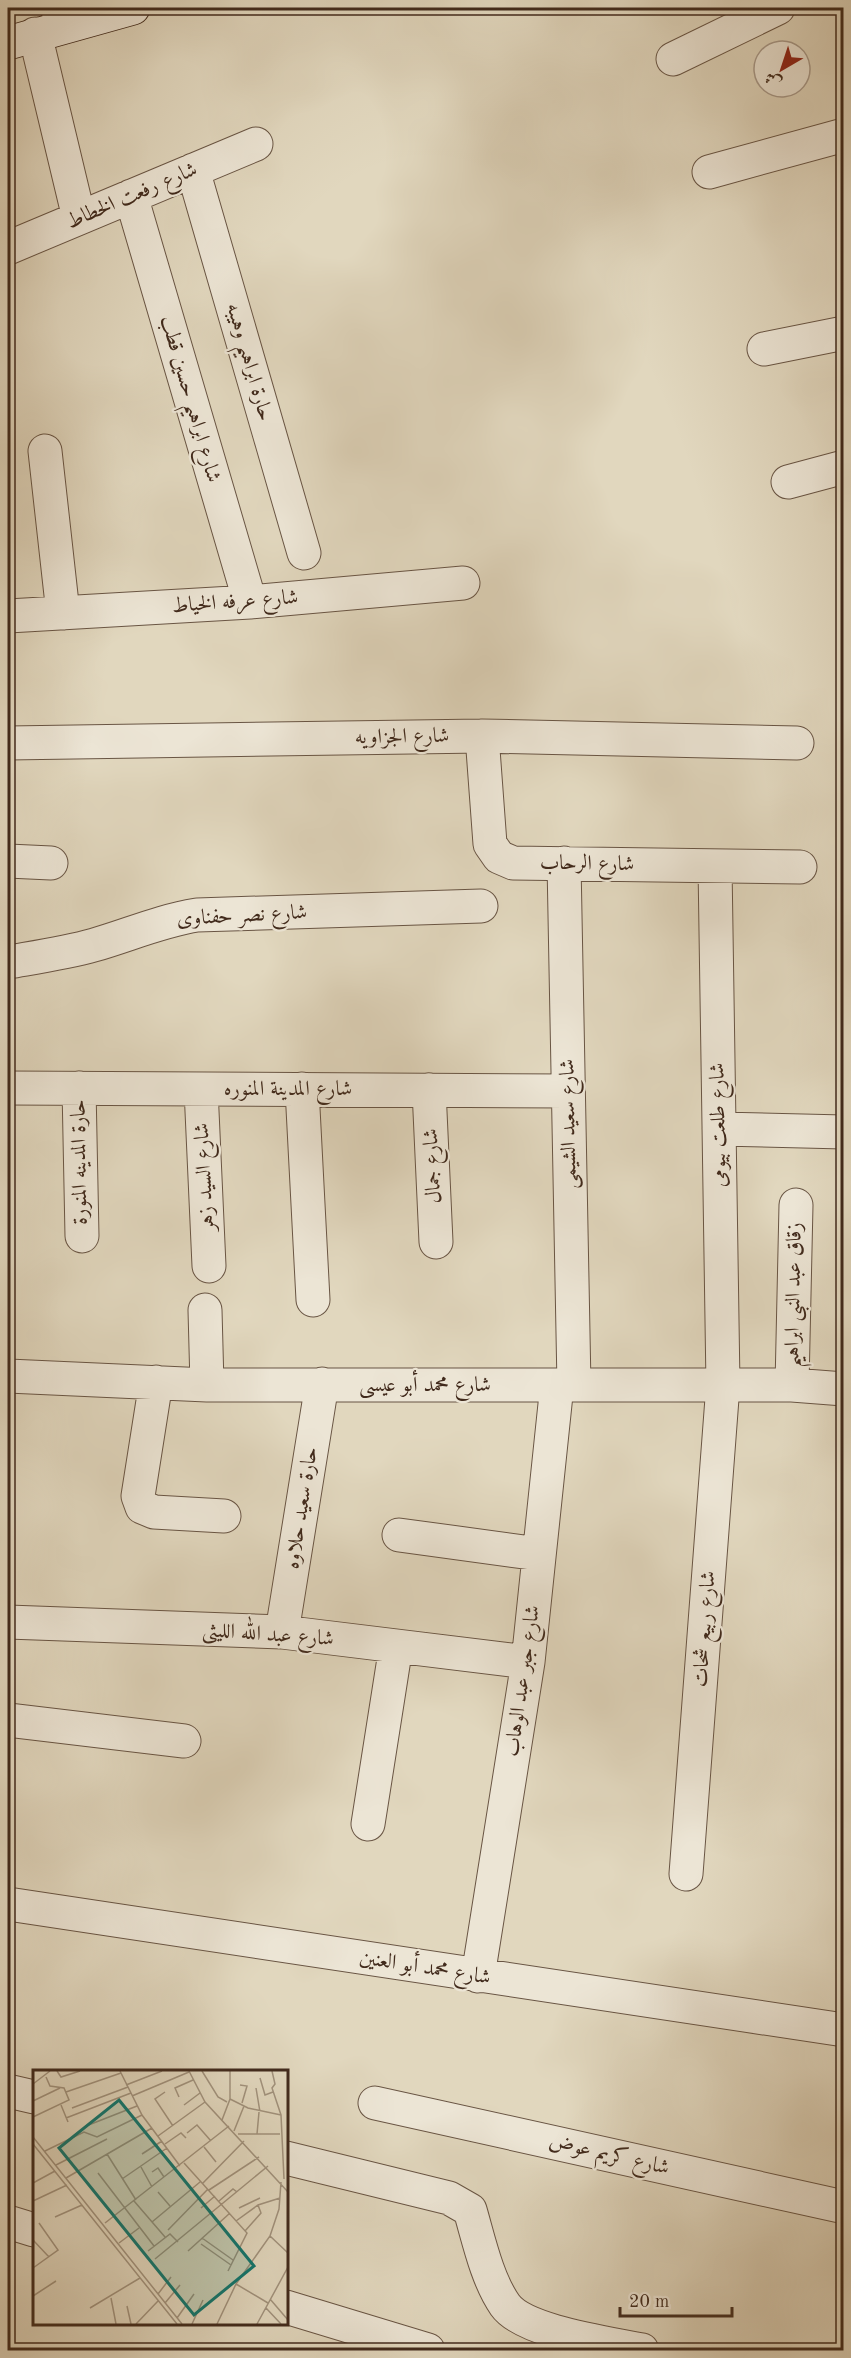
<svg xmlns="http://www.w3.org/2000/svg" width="851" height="2358" font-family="'Old Standard TT',Amiri,serif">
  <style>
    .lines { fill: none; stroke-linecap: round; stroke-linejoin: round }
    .lane-casing { stroke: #695544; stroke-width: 19 }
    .street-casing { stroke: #695544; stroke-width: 35 }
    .secondary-casing { stroke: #412a1c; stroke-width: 35 }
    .lane { stroke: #ece5d5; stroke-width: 16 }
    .street { stroke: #ece5d5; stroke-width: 33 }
    .secondary { stroke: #ece5d5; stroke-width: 33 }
    .labels { text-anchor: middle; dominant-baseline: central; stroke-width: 4.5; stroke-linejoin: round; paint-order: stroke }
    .street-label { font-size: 21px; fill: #412a1c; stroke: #ece5d5 }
    .inset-road { fill: none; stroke: #a1927d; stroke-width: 1.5 }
    .view { fill: #0f766e; fill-opacity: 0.15; stroke: #0f766e; stroke-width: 3 }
    .inset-edge { fill: none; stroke: #412a1c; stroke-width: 3 }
  </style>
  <rect width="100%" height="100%" fill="#e1d7be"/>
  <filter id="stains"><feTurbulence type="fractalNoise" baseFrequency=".00333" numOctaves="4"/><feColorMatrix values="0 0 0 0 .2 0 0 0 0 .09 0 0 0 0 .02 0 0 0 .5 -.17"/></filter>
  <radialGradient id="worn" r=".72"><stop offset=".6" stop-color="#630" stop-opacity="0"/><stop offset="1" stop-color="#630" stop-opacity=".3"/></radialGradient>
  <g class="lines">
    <g class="lane-casing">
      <path id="lane" d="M48,8L56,29"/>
    </g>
    <g class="street-casing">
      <path id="street" d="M35,34L79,218
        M673,59L778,8
        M193,170L304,553
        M709,172L844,135
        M131,196L250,602
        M8,248L256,144
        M764,349L844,333
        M45,451L63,613
        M788,482L844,467
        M8,616L250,602L463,583
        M482,736L490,844L499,857L513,863L800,867
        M8,743L482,736L797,743
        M8,861L51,863
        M564,863L574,1385
        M8,962C37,957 66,953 94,945C129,935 160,921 197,915L481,906
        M8,1088L568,1091
        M79,1088L82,1236
        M201,1089L209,1266
        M302,1089L313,1300
        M429,1090L436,1242
        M719,1129L844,1132
        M205,1310L207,1385
        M8,1376L207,1385H792L844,1389
        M156,1382L138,1496L142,1507L154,1512L224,1516
        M792,1385L796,1205
        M399,1535L539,1554
        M8,1622L282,1632L528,1662
        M282,1632L322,1384
        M8,1720L184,1741
        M368,1824L396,1646
        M686,1874L723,1385L715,866
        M8,1904L844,2030
        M478,1976L528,1662L557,1385
        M8,2091L34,2097
        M375,2103L844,2207
        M286,2158L449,2198L470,2210C479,2241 487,2279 505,2305C524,2332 608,2343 642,2350
        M8,2222L34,2230
        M286,2307L428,2350"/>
    </g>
    <g class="secondary-casing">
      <path id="secondary" d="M8,43L133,8"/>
    </g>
    <use href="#lane" class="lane"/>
    <use href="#street" class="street"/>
    <use href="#secondary" class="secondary"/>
  </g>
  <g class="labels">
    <g class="street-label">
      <text transform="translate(132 196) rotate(-23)">شارع رفعت الخطاط</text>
      <text transform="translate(249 362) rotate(74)">حارة ابراهيم وهيبه</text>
      <text transform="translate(190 399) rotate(74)">شارع ابراهيم حسين قطب</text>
      <text transform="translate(235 602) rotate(-4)">شارع عرفه الخياط</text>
      <text transform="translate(402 737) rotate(-1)">شارع الجزاويه</text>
      <text transform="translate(587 864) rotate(1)">شارع الرحاب</text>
      <text transform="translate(242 916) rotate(-3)">شارع نصر حفناوى</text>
      <text x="288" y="1089">شارع المدينة المنوره</text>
      <text transform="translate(569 1124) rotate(-91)">شارع سعيد الشيمى</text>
      <text transform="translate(719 1125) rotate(-91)">شارع طلعت بيومى</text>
      <text transform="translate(80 1162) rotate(-91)">حارة المدينه المنورة</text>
      <text transform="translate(433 1166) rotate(-93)">شارع جمال</text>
      <text transform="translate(205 1177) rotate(-93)">شارع السيد زهر</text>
      <text transform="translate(794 1295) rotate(-89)">زقاق عبد النبى ابراهيم</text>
      <text x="425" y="1385">شارع محمد أبو عيسى</text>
      <text transform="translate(302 1508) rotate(-81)">حارة سعيد حلاوه</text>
      <text transform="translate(705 1629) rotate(-86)">شارع ربيع شحات</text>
      <text transform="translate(268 1635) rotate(4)">شارع عبد الله الليثى</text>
      <text transform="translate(523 1681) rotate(-82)">شارع جبر عبد الوهاب</text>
      <text transform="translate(425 1968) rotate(9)">شارع محمد أبو العنين</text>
      <text transform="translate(609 2155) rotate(13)">شارع كريم عوض</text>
    </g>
  </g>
  <g transform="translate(33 2070)">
    <rect width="255" height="255" fill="#e1d7be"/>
    <path class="inset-road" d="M24,1L28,7L47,1M87,1L109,45L147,96M156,1L172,32L255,122M169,1L185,27L194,32M239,1L242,14L239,18L248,45L251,109M227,8L232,25L240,22M0,14L17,1M93,15L129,1M207,15L214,16L209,33M223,18L227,42M33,22L88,3M132,22L122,29L140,56M99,26L156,2M146,27L142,18L160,10M197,29L215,38L248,45M0,31L27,18M28,35L35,52M151,35L167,23M39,38L95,17M0,47L36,30L31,18L17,16L13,7M33,48L98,23M189,50L197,29V1M53,56L104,36M201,61L211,36M154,63L164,55L178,71M205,64H247M224,64L226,42M125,66L172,32M0,67L149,254M0,74L144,254M132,74L148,63L153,68M171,77L183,92M12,81L51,62L64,67L109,45M74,84L103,130M109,84L129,71M151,93L214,163L195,201M23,95L74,69M108,97L119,117M119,102L125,98L131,107M65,103L121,176M33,108L119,58M89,109L134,78M0,113L22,101M169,114L211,71M176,120L226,87M125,122L137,136M0,131L34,115M101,131L132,167M186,131L200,119L204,122M168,138L182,126M206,138L227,128M22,147L49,135M203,151L225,135L247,128M119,152L167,112M72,153L196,56M135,160L175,119M212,161L228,143L225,135M237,166L255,183M169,168L200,190M0,170L16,187M86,173L106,158M168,174L198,195M115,181L137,164L145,172M155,181L197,143M122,189L235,96M0,198L25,180L6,153M203,214L235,233M125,224L138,207M0,226L23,211M78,228L83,254M237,229L255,250M132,233L147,215M94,236L98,254M57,238L107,208M233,238L248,254M144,248L161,224M103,254L125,231M159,254L170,230M184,254L203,214L237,166L246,139L248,112M224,254L255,197"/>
    <path class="view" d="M86,30L221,196L161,245L26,78Z"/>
    <rect width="255" height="255" class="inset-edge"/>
  </g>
  <rect width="851" height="2358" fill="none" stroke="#e1d7be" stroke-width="30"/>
  <rect x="9" y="9" width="833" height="2340" fill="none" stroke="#412a1c" stroke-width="3"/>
  <rect x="15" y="15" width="821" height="2328" fill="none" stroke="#412a1c" stroke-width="1.5"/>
  <g transform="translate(782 69) rotate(219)"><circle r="28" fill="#ece5d5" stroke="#a89a8b" stroke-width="1.5"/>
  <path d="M0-4.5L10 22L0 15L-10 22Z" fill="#8f2418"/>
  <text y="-9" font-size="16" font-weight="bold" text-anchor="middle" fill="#412a1c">ش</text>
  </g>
  <path d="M620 2307v9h112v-9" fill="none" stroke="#412a1c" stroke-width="3"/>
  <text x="629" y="2307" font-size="18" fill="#412a1c" stroke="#ece5d5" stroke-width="4.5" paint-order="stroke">20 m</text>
  <rect width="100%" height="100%" filter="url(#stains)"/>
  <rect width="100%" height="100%" fill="url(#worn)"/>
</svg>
